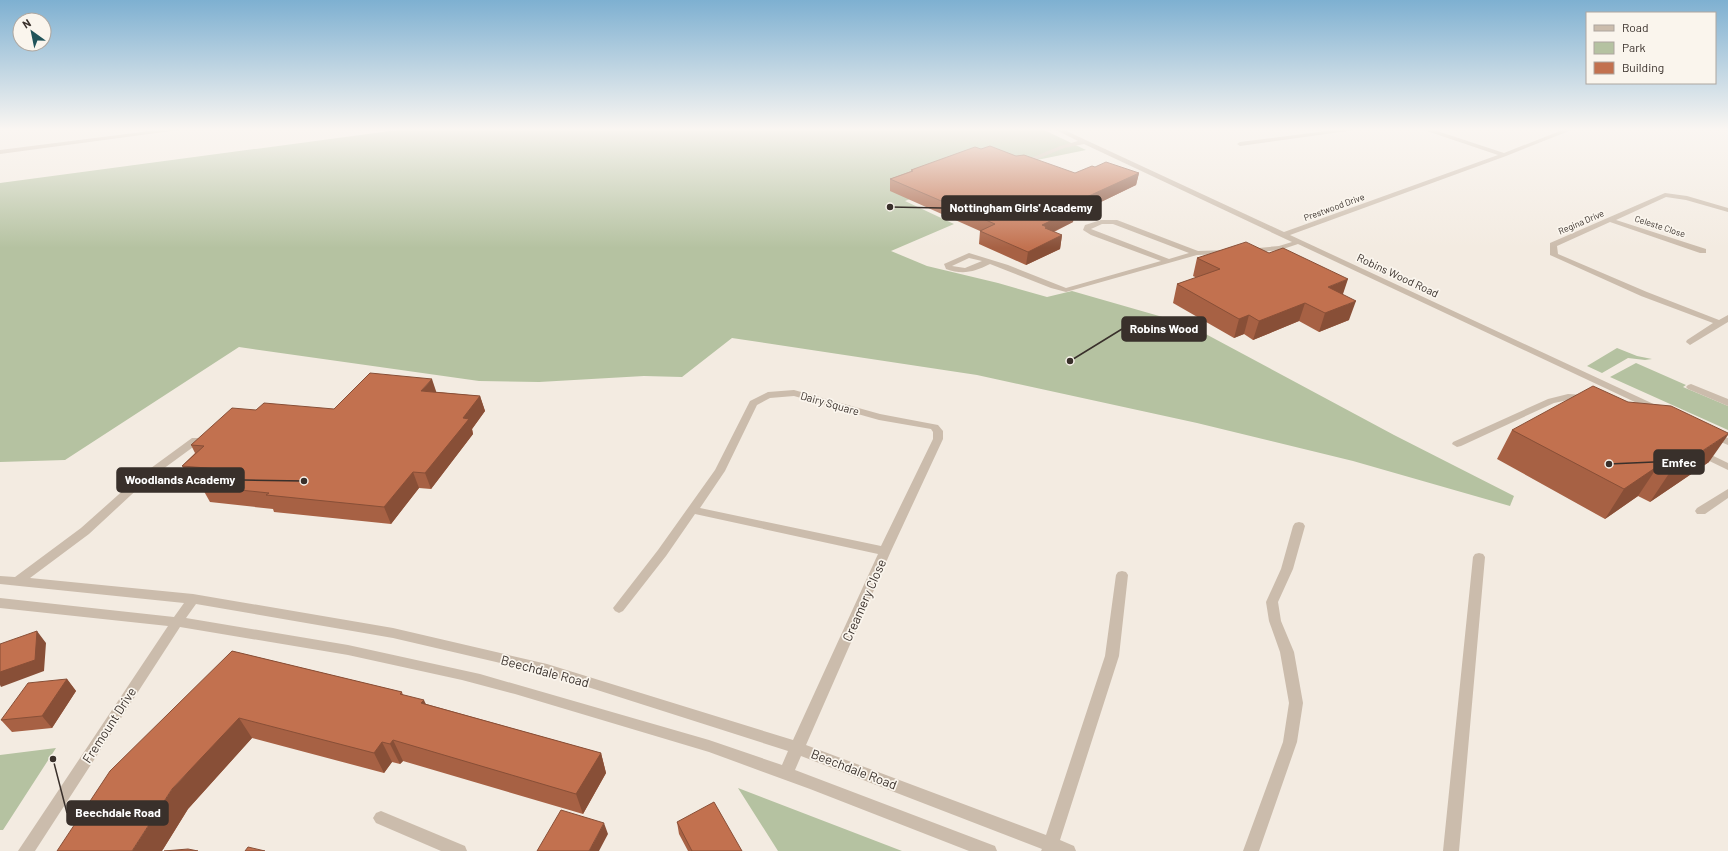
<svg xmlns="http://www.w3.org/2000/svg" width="1728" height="851" font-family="Barlow,sans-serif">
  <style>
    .green { fill: #b5c2a1 }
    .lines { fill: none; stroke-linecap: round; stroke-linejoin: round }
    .minor { fill: #cbbcac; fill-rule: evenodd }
    .wall { fill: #a76144 }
    .shaded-wall { fill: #884f37 }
    .building { fill: #c2714f; stroke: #884f37 }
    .labels { text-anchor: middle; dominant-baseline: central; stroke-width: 3.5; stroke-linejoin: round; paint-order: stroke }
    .far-street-label { font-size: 9px; fill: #39302b; stroke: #faf5ed }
    .street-label { font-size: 11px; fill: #39302b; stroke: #faf5ed }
    .near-street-label { font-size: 13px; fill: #39302b; stroke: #faf5ed }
    .leader { fill: none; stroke: #39302b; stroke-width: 1.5 }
    .callout-dot { fill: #39302b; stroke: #faf5ed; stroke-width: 1.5 }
    .callout { fill: #39302b; stroke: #39302b; stroke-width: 1.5 }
    .callout-label { font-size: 12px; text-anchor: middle; font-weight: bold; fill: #fff }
  </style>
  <rect width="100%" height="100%" fill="#f3ebe1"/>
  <path class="green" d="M405,129H1042L1086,150L982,171L905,201L954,224L891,251L927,266L998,283L1047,297L1072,291L1187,324L1394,435L1514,496L1510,506L1353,461L1197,423L977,375L732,338L682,377L644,376L539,382L479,381L239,347L65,460L0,462V183Z
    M1617,348L1637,356L1652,359L1645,360L1628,358L1602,373L1587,366Z
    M1636,363L1686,385L1683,387L1728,406V430L1610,377Z
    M56,748L3,830H0V755Z
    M738,788L902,851H778Z"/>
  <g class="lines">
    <path class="minor" d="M166,129H186L0,154V150Z
      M1054,129H1062L1284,232L1498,155L1421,129H1431L1504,153L1565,129H1574L1506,156L1290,235L1660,407L1662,409L1657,412L1654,411L1298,244L1280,250L1248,253V249L1279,246L1292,242L1084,144L1064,148L1023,165H1019V163L1060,146L1078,141Z
      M1342,129H1362L1240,146L1237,144L1240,142Z
      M1665,193L1687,196L1728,208V212L1686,200L1666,197L1616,220L1706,249V253H1700L1610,222L1557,246L1558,254L1647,292L1719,320L1728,315V322L1690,345L1686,342L1687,340L1713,323L1641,296L1550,255V243Z
      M1101,220H1117L1198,251L1229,250L1233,252L1229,254L1197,255L1066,292L1051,288L990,264C974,272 963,275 946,269L944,264L969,253L1008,265L1066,288L1161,261L1091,235L1083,230L1085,225ZM1102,224H1113L1189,253L1169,259L1091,229ZM969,258L982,261L965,268L952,266Z
      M1691,384L1728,399V406L1688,389L1686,387L1688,385Z
      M794,390L880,414L938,425L943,431V439L891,551L806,745L1046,835L1105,656L1116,575L1118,572L1122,571L1126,572L1128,575L1119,656L1060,840L1074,846L1076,851H1041L1042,849L801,756L795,770L995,846L997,851H969L810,789L709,752L515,694L462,680L348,655L180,627L35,851H18L168,626L0,608V598L174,617L184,603L0,584V576L15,577L81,528L136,479L192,438H200L201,440L200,442L144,483L89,534L30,578L193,594L393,628L547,664L793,740L878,554L695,514L666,556L623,611L619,613L615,611L613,608L658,550L715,470L750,401L768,392ZM794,396L879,420L931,429L933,432V439L881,546L700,508L725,471L757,405L770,398ZM196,604L393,638L547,674L788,751L782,765L709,740L480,674L348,645L186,618Z
      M1568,394L1585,395L1590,398L1585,401L1568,400L1554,403L1461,446L1457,447L1452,444L1453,442L1548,399Z
      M1713,432L1728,438V445L1709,437L1708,435Z
      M1701,450L1728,463V470L1697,455L1696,453Z
      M1728,489V498L1705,514H1697L1695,511L1697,508Z
      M1299,522L1303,523L1305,526L1293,569L1278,602L1281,621L1294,652L1303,703L1297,742L1259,851H1243L1283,742L1289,703L1280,652L1269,621L1266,602L1281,569L1293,526L1295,523Z
      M1479,553L1483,554L1485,557L1459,851H1443L1473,557L1475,554Z
      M381,811L465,846L467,851H441L376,823L373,818L376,813Z"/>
  </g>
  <path class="wall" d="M981,149L1016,156L1075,173L1095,167L1139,173L1136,185L1074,215L1073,222L1054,232L1062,235L1060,249L1026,265L979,244L980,231L890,191V179L911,171V170Z
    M1197,258L1343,294L1349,320L1319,332L1299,321L1253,340L1244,334L1234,338L1173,303L1177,284L1197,278L1193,276Z
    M437,392L480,396L485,411L472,429L473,434L431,489L419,488L391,524L274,512L273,509L210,502L201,486L204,483L191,482L182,466L195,453L191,445L256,410L334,409Z
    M1512,430L1709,462L1650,502L1638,496L1605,519L1497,459Z
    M232,651L402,692L403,695L426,704L601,753L606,773L583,814L403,761L400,764L392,762L384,773L252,738L188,809L162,851Z
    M67,679L76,691L52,728L12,732L1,720Z
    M677,822L742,851H688L679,834Z"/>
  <path class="shaded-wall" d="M1139,173L1136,185L1074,215L1073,222L1046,235L1042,225L1067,206Z
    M1062,235L1060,249L1026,265L1028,252Z
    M1348,279L1342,297L1328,287Z
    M1356,301L1349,320L1319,332L1325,313Z
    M1305,303L1299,321L1253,340L1259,321Z
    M1249,315L1244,334L1234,338L1239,319Z
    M432,379L437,394L421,391Z
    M480,396L485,411L472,429L473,434L431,489L425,473L463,418Z
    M1728,434V435L1709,462L1650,502L1670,472Z
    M1658,466L1638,496L1605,519L1624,489Z
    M413,472L419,488L391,524L384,507Z
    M37,631L46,643L44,671L1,687L0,685V672Z
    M67,679L76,691L52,728L42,716Z
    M424,700L433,720L421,703Z
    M239,718L252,738L188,809L162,851H132L172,789Z
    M393,740L403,761L400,764L390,744Z
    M382,742L392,762L384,773L374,753Z
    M601,753L606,773L583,814L576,794Z
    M604,823L608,834L599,851H589Z"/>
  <path class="building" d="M990,146L1016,156L1024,155L1075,173L1092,166L1095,167L1106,162L1139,173L1067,206L1075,209L1042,225L1047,227L1045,228L1062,235L1028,252L980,231L995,224L890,179L913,171L911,170L975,147L981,149Z
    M1246,242L1269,253L1283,248L1348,279L1328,287L1356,301L1325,313L1305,303L1259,321L1249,315L1239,319L1177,284L1220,269L1197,258Z
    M370,373L432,379L421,391L480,396L463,418L469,419L425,473L413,472L384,507L266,495L269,493L201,486L219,469L182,466L204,446L191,445L232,408L256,410L264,403L334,409Z
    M1593,386L1628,402L1671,406L1728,433V434L1670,472L1658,466L1624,489L1512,430Z
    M37,631L35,660L0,672V644Z
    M232,651L402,692L400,694L424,700L421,703L601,753L576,794L393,740L390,744L382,742L374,753L239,718L172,789L132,851H57L110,771Z
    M67,679L42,716L1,720L28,683Z
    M714,802L742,851H692L677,822Z
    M561,810L604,823L589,851H537Z
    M248,847L265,851H245Z
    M188,849L198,851H164Z"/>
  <linearGradient id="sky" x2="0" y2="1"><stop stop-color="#7eb0d1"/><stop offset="0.52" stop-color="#faf6f2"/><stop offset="1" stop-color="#faf6f2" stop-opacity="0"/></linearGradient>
  <rect width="1728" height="248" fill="url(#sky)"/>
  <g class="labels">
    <g class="far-street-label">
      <text transform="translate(1334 207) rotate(-20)">Prestwood Drive</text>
      <text transform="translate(1581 222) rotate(-23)">Regina Drive</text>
      <text transform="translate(1660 226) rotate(18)">Celeste Close</text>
    </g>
    <g class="street-label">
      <text transform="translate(1398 275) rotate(25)">Robins Wood Road</text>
      <text transform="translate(830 403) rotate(16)">Dairy Square</text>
    </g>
    <g class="near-street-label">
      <text transform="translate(864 600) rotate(-66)">Creamery Close</text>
      <text transform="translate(545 671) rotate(15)">Beechdale Road</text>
      <text transform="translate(109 725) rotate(-57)">Fremount Drive</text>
      <text transform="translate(854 769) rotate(21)">Beechdale Road</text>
    </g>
  </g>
  <path class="leader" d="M890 207L942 208M1070 361L1122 329M1609 464L1654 462M304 481L244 480M53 759L67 813"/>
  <g class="callout-dot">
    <circle cx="890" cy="207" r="4"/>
    <circle cx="1070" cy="361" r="4"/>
    <circle cx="1609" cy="464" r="4"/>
    <circle cx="304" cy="481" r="4"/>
    <circle cx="53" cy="759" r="4"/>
  </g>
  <g class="callout">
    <rect x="942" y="196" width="159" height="24" rx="4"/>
    <rect x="1122" y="317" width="84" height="24" rx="4"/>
    <rect x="1654" y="450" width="50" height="24" rx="4"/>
    <rect x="117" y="468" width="127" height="24" rx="4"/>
    <rect x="67" y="801" width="101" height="24" rx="4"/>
  </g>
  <g class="callout-label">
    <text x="1021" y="212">Nottingham Girls' Academy</text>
    <text x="1164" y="333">Robins Wood</text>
    <text x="1679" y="467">Emfec</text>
    <text x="180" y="484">Woodlands Academy</text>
    <text x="118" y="817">Beechdale Road</text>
  </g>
  <rect x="1586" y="12" width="130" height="72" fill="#faf5ed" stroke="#ada69f"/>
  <rect x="1594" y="25" width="20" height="6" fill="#cbbcac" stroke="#ada69f"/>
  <text x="1622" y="32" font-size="12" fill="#39302b">Road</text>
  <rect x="1594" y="42" width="20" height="12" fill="#b5c2a1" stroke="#ada69f"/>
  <text x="1622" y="52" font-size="12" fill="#39302b">Park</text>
  <rect x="1594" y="62" width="20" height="12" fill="#c2714f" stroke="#ada69f"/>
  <text x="1622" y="72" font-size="12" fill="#39302b">Building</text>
  <g transform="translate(32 32) rotate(327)"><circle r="19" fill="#faf5ed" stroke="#ada69f"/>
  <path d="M0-3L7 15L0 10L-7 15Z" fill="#21545a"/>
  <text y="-6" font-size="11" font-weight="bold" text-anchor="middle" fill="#39302b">N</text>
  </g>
</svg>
